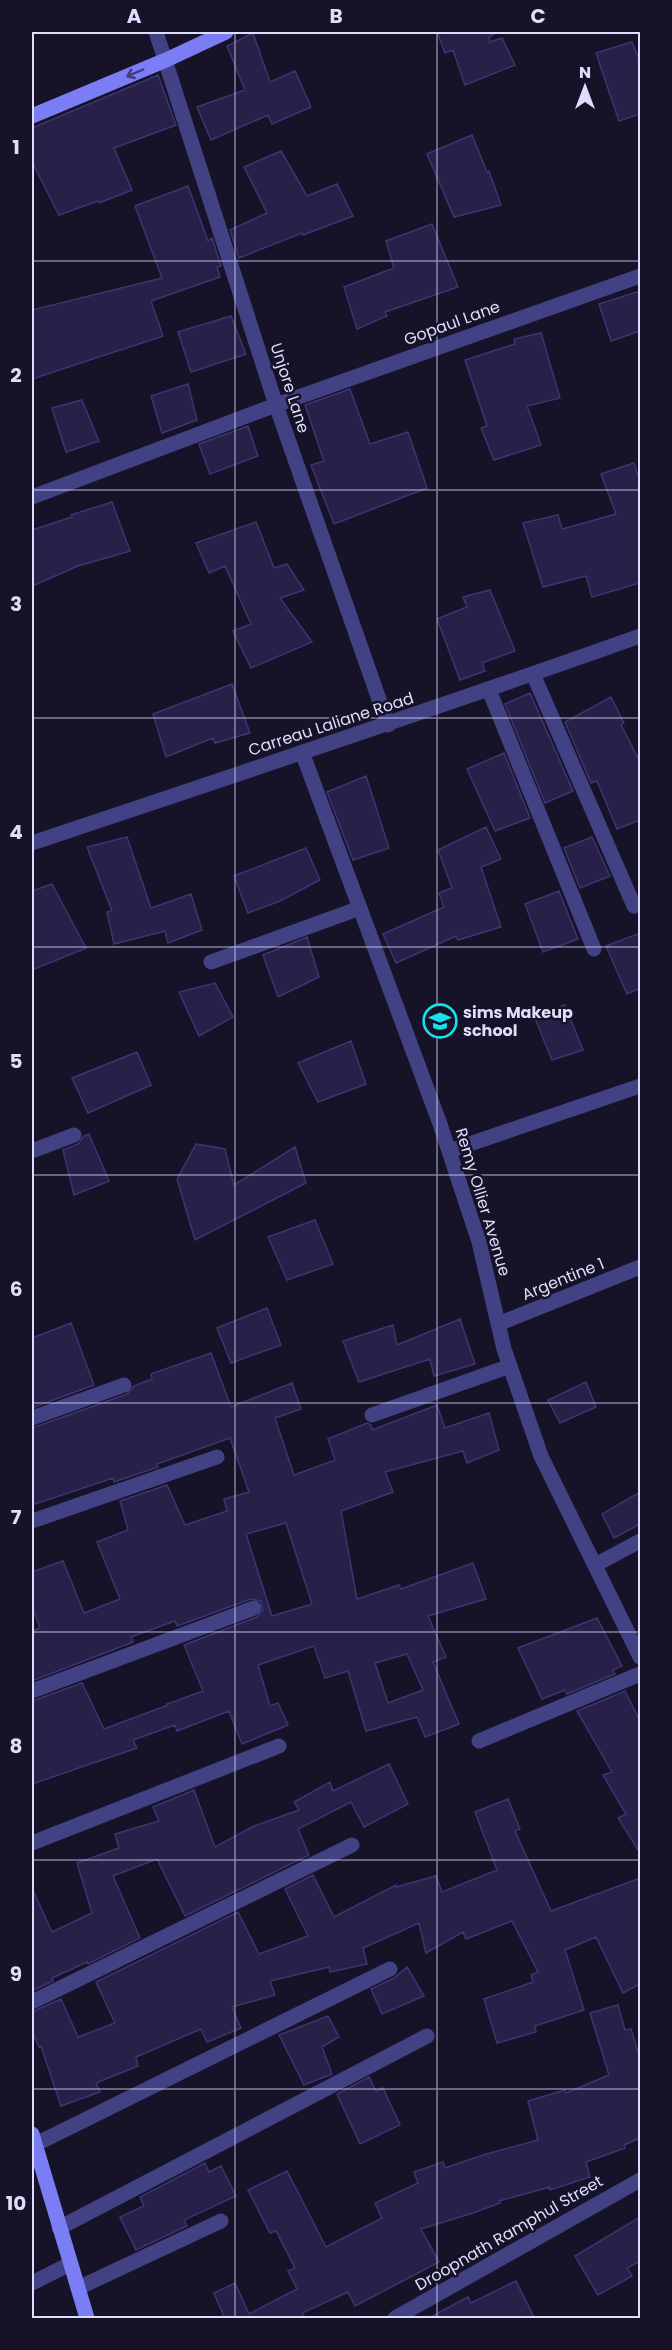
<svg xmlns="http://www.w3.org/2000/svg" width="672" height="2350" font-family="Poppins,sans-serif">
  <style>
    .building { fill: #272048; stroke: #3e3472; stroke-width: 1.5; fill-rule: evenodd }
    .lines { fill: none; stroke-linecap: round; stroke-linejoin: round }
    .minor { stroke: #414184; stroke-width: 15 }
    .secondary { stroke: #7b7df5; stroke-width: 15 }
    .oneway { stroke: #3e3d7b }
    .grid { fill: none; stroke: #dfddfc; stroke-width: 1.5; stroke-opacity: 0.55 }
    .labels { text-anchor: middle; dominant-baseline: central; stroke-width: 5; stroke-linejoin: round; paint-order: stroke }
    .street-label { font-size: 16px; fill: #dfddfc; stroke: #161329 }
    .poi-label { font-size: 16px; font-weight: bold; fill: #dfddfc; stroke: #161329; text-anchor: start }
    .neatline { fill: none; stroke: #dfddfc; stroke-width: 2 }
    .grid-label { font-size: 20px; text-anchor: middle; font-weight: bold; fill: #dfddfc }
  </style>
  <rect width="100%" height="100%" fill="#161329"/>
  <path class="building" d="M437,32H497L489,37L490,42L502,38L515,65L465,85L453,50L445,53Z
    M253,33L270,82L295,71L311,107L272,124L268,115L211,140L197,107L245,90L227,46Z
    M632,42L640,62V114L619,121L596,53Z
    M158,75L176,125L114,148L132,190L99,203L98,201L59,215L32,162V128Z
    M472,135L487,172L489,171L501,205L454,217L427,154Z
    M281,151L307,196L337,184L353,216L303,235L302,233L239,258L230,230L267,213L244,167Z
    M188,186L208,241L212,238L221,266L217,267L220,277L151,301L163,336L32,379V310L162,278L135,206Z
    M432,224L458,287L385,312L387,316L357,329L344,287L394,268L386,241Z
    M640,291V331L611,341L599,304Z
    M231,316L246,354L191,372L178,332Z
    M541,333L560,398L527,406L541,445L494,460L481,428L487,426L465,360L515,344L514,339Z
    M188,384L197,420L162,433L151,396Z
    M350,389L370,444L408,432L427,488L334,524L311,465L324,461L305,405Z
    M82,400L99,441L66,452L52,408Z
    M248,426L258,456L210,474L199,444Z
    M634,463L640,482V583L592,597L586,576L543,587L523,523L558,515L562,529L616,514L601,474Z
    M112,502L130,551L78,566L32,586V530L72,517L71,515Z
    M256,522L274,568L287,564L304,590L280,598L312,642L251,668L233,631L251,624L225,566L209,573L196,543Z
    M490,590L515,651L482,663L485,671L460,680L437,619L467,607L463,597Z
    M232,684L250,733L215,743L213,738L166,757L153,714Z
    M530,693L573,791L545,803L505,704Z
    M611,697L624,723L621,725L640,762V820L617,829L597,781L591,783L565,722Z
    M504,753L530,818L495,831L467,769Z
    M366,776L389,848L353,860L327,792Z
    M486,827L501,859L481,867L501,927L458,940L456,936L396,963L383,934L444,907L439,893L452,888L438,850Z
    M127,837L151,908L191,894L202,930L168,943L165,931L114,944L107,912L112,911L87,847Z
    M592,837L610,876L580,888L564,848Z
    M306,848L320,880L280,901L248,913L234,876Z
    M52,884L86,948L32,970V891Z
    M559,891L578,939L543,952L525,904Z
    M640,933V988L627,994L606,946Z
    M307,937L319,977L278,997L263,955Z
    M215,983L233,1017L199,1036L179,992Z
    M565,1005L583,1050L552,1060L534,1016Z
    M351,1041L366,1084L318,1102L298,1063Z
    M137,1052L151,1085L88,1113L72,1078Z
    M89,1134L109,1181L74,1195L63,1150L78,1144L84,1136Z
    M196,1144L225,1149L234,1185L295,1147L306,1183L195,1240L177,1179Z
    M315,1220L333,1264L287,1280L268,1237Z
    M267,1308L281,1345L231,1363L217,1328Z
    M460,1319L475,1364L434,1376L430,1359L359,1382L343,1341L393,1325L397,1345Z
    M71,1323L94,1385L32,1408V1338Z
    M211,1353L231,1407L292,1383L301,1409L275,1418L294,1475L335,1460L328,1439L367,1423L371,1425L372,1430L437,1405L445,1428L489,1413L499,1450L467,1463L463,1451L385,1472L393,1492L341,1511L357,1599L399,1585L401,1589L473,1563L486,1599L428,1616L446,1657L433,1662L459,1724L425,1737L417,1717L366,1731L348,1671L325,1678L314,1646L258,1665L270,1706L278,1703L288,1725L242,1744L229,1711L177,1731L175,1725L133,1740L137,1748L32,1784V1701L82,1683L104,1729L168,1705L167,1704L203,1691L184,1645L257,1617L263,1610L261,1601L251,1599L177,1626L175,1621L131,1637L133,1642L32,1681V1631L40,1628L32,1606V1572L63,1561L84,1613L120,1599L97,1542L128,1530L120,1501L167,1485L185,1525L227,1511L224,1499L249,1492L230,1438L157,1464L158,1467L114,1482L113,1478L32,1505V1428L127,1394L134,1386L152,1379L151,1374ZM286,1523L312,1604L272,1616L246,1534ZM407,1654L423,1690L388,1703L375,1663Z
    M586,1382L596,1407L560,1423L548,1400Z
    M640,1492V1524L614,1538L602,1514Z
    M597,1618L622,1666L613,1670L615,1674L567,1694L565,1690L542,1699L518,1648Z
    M625,1691L640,1721V1853L618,1818L626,1814L603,1775L612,1772L577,1711Z
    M389,1764L408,1804L364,1827L351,1802L298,1829L309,1855L185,1916L157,1859L113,1876L140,1938L88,1964L87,1962L52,1978L53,1981L32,1991V1888L52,1932L92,1913L77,1863L119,1848L115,1834L159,1821L153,1807L194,1790L215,1847L254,1826L299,1810L294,1802L330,1782L333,1791Z
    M508,1799L520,1829L515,1831L551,1911L640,1878V1984L623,1993L596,1937L565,1950L584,2010L535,2026L536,2032L497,2043L484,1999L533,1982L531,1975L538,1972L512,1921L466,1939L463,1932L426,1953L419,1923L363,1948L367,1964L330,1972L329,1967L270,1981L275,1995L232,2007L241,2028L207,2042L201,2029L136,2057L138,2066L96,2083L100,2092L61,2106L41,2046L39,2047L32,2031V2012L61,1999L78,2037L115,2023L96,1982L238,1912L259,1954L308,1936L285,1889L313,1875L334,1917L396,1885V1887L436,1876L442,1892L497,1870L475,1812Z
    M407,1967L424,1996L382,2014L371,1989L394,1978Z
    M618,2005L625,2030L631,2029L640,2059V2138L624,2145L625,2148L586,2162L590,2177L550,2190V2187L499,2201L500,2203L473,2213L421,2229L439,2262L355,2306L348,2292L302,2313L305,2319H225L214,2293L235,2283L249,2314L297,2289L288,2271L295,2268L276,2231L270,2233L248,2190L287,2171L326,2247L382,2218L375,2203L418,2183L414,2172L443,2162L445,2168L483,2155L538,2140L528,2101L565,2090L566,2093L609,2075L590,2013Z
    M328,2016L339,2037L322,2047L332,2074L304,2085L279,2035Z
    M369,2077L376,2091L383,2088L400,2125L360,2144L337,2094Z
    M205,2163L209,2172L221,2166L236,2196L184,2220L187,2226L136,2250L120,2217L144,2206L140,2197Z
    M640,2217V2261L627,2268L632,2276L598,2295L575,2256Z
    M516,2281L535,2319H427L468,2297L471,2303Z"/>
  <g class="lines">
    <path class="minor" d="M156,32L276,405L388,725
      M32,497L276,405L640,276
      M533,674L634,906
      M489,690L594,949
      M302,752L440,1124L479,1242L504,1349L541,1456L640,1657
      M32,843C235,775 438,708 640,636
      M211,962L360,908
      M32,1151L74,1135
      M449,1151L640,1086
      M498,1324L640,1267
      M372,1415L510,1366
      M32,1418L124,1385
      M32,1521L217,1457
      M595,1565L640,1541
      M32,1691L254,1608
      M479,1741L640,1674
      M32,1843L279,1746
      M32,2002L352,1845
      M32,2146L390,1969
      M59,2228L427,2036
      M32,2283L70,2264
      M78,2288L221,2221
      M395,2318L640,2180"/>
    <path class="secondary" d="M32,116L166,60L226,32
      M32,2134L87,2318"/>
  </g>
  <defs><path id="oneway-shaft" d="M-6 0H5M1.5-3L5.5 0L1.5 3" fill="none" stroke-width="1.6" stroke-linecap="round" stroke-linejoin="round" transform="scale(1.5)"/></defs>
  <use class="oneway" href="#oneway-shaft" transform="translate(135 73) rotate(157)"/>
  <path class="grid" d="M235,32V2318M437,32V2318M32,261H640M32,490H640M32,718H640M32,947H640M32,1175H640M32,1403H640M32,1632H640M32,1860H640M32,2089H640"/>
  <defs>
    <g id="school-ring" transform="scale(1.725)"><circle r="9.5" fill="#161329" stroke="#18e0ed" stroke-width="1.5"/><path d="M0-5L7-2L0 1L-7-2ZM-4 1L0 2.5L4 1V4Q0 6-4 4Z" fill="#18e0ed"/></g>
  </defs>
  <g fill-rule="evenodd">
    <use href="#school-ring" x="440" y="1021"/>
  </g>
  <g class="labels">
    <g class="street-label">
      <text transform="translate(452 323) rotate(-20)">Gopaul Lane</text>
      <text transform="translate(290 388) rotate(72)">Unjore Lane</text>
      <text transform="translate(331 724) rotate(-18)">Carreau Laliane Road</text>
      <text transform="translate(483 1202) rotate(73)">Remy Ollier Avenue</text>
      <text transform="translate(563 1279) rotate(-22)">Argentine 1</text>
      <text transform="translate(509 2233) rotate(-30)">Droopnath Ramphul Street</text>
    </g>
    <g class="poi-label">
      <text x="463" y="1012">sims Makeup<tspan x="463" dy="18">school</tspan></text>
    </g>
  </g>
  <rect width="672" height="2350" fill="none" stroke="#161329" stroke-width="66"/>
  <g transform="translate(585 87)" stroke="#161329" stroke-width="4.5" paint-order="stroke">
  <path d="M0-4.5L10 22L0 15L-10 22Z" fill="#dfddfc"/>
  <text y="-9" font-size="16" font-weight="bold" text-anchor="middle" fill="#dfddfc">N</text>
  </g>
  <rect x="33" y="33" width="606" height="2284" class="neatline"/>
  <g class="grid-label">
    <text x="134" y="23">A</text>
    <text x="336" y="23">B</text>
    <text x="538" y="23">C</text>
    <text x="16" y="154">1</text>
    <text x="16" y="382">2</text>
    <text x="16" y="611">3</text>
    <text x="16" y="839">4</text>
    <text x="16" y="1068">5</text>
    <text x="16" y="1296">6</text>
    <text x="16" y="1524">7</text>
    <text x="16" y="1753">8</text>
    <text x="16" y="1981">9</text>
    <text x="16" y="2210">10</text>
  </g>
</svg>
